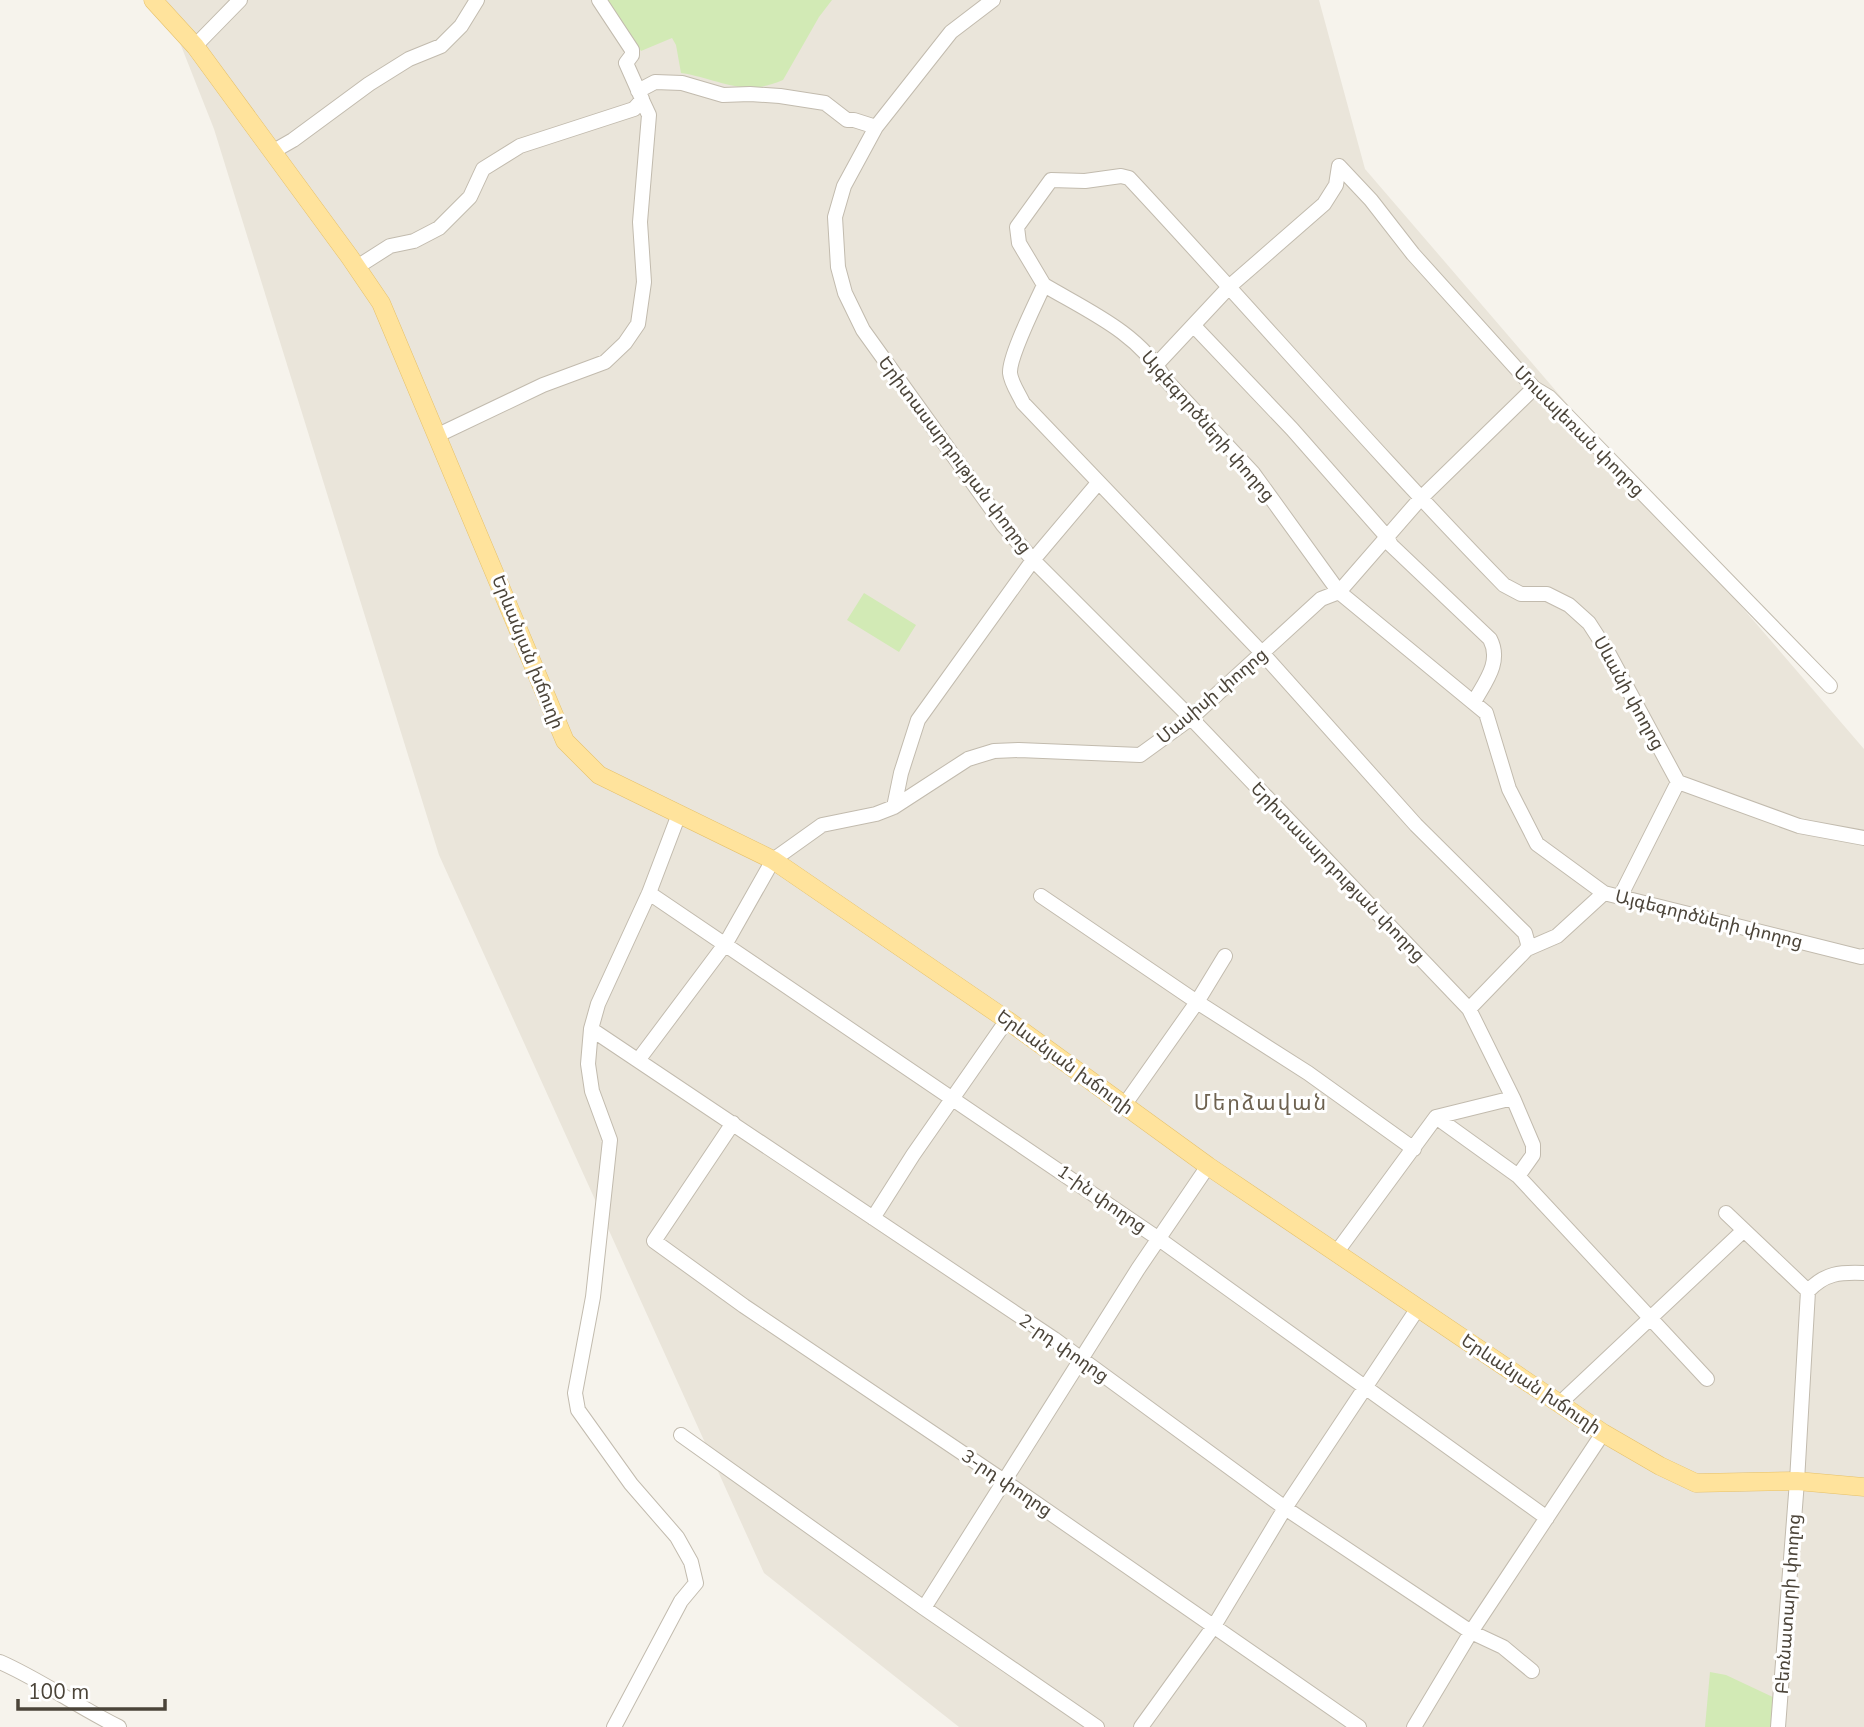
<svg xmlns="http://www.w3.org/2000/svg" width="1864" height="1727" font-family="'Nunito Sans','Noto Sans Armenian',sans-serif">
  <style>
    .residential { fill: #eae5da }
    .green { fill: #d2eab5 }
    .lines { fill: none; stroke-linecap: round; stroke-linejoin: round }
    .minor-casing { stroke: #c2bbae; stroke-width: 16 }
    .major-casing { stroke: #e6c16a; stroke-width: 19 }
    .minor { stroke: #fff; stroke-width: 14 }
    .major { stroke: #ffe39c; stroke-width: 18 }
    .labels { text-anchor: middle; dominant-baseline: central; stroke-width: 6; stroke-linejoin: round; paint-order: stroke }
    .street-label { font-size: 18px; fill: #4b4439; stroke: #fff }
    .quarter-label { font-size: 21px; letter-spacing: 2px; fill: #6e6250; stroke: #fff }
  </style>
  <rect width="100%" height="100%" fill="#f6f3ec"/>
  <path class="residential" d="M163,0H1319L1365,169L1864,749V1727H959L764,1573L439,855L214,129Z"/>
  <path class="green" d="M606,0H832L819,17L783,80C742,98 721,79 681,73L676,45L672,38L641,51Z
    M864,593L916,625L899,652L847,620Z
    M1710,1672L1726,1675L1777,1699L1775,1727H1705Z"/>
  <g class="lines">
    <g class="minor-casing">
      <path id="minor" d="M599,0L632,50V55L626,63L642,99
        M993,0L951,32L876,127L844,186L835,217L838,267L845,293L863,330L1003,525L1033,560L1191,718L1469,1009L1513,1098L1533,1145V1155L1518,1176
        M195,46L240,0
        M638,91L655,82L682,83L723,95L750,94L780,96L825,103L847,120H854L876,127
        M272,152L293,140L369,84L409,59L441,46L461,26L477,0
        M1339,166L1371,200L1413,254L1534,388L1549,397L1830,686
        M357,267L390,246L414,241L439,228L470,197L483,169L520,146L634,109L642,100L649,115L640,222L644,282L638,324L625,343L605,362L543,385L436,436
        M1044,285C1088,311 1139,333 1165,379L1253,473L1339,592L1486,713L1509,789L1537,844L1604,893L1861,957L1864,956
        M1194,326L1292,429L1387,537L1391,545L1490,639C1502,662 1485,682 1474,702
        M1157,364L1230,286L1324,204L1336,185L1339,166
        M894,807L901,773L918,720L1033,560L1098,483
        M649,893L1159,1239L1547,1518
        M1041,896L1197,1002L1308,1073L1414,1149
        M1620,897L1678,782
        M1527,949L1557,936L1604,893
        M1469,1009L1527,949L1528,944L1525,933L1416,825L1263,654L1023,403C1019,394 1011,383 1010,373C1009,356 1036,303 1044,285L1019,243L1017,227L1051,180L1085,181L1121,176L1129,178C1255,313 1375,453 1504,585L1521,594H1547L1569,605L1589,623L1609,654L1678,782L1799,826L1864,838
        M591,1029L1054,1339L1285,1508L1471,1632L1503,1647L1532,1671
        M639,1059L726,943L773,860L822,825L876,814L894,807L968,759L994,751L1019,750L1140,755L1191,718L1321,599L1339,592L1420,499L1534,388
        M1125,1104L1197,1002L1225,956
        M1436,1117L1518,1176L1707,1379
        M733,1123L654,1241L744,1306L1004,1481L1359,1727
        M1726,1213L1808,1291L1797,1481L1778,1727
        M873,1218L913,1155L1007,1020
        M1336,1253L1436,1117L1513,1098
        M1808,1291C1825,1273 1840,1272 1864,1273
        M1559,1404L1744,1230
        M681,1435L924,1608L1097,1727
        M924,1608L1138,1269L1208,1166
        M0,1662C41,1680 78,1707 119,1727
        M614,1727L681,1601L696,1583L691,1562L677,1537L631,1484L578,1410L575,1393L593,1297L610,1140L592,1091L588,1064L591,1029L598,1004L649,893L679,814
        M1141,1727L1214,1626L1285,1508L1418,1308
        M1414,1727L1471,1632L1603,1433"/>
    </g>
    <g class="major-casing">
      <path id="major" d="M153,0L195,46L349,256L381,303L565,741L599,775L773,860L1007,1020L1208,1166L1603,1433L1660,1466L1696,1483L1797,1481L1864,1487"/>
    </g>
    <use href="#minor" class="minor"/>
    <use href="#major" class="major"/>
  </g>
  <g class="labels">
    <g class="street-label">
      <text transform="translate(1208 426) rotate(49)">Այգեգործների փողոց</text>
      <text transform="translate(1579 431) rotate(45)">Մուսալեռան փողոց</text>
      <text transform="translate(955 455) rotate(53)">Երիտասարդության փողոց</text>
      <text transform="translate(528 652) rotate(68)">Երևանյան խճուղի</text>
      <text transform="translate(1629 693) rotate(61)">Սևանի փողոց</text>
      <text transform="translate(1212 696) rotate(-40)">Մասիսի փողոց</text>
      <text transform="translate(1338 872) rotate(46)">Երիտասարդության փողոց</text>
      <text transform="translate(1709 919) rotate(14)">Այգեգործների փողոց</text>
      <text transform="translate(1065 1062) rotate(36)">Երևանյան խճուղի</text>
      <text transform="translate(1102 1199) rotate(35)">1-ին փողոց</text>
      <text transform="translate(1064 1348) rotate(35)">2-րդ փողոց</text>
      <text transform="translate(1531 1384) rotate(34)">Երևանյան խճուղի</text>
      <text transform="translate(1007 1483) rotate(34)">3-րդ փողոց</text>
      <text transform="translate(1788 1604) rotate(-86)">Բեռնատարի փողոց</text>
    </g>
    <g class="quarter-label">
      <text x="1261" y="1103">Մերձավան</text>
    </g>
  </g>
  <path d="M18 1699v10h147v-10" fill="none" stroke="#4b4439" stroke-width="3.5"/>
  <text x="28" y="1699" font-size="21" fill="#4b4439" stroke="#ffffff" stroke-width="5" paint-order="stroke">100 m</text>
</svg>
